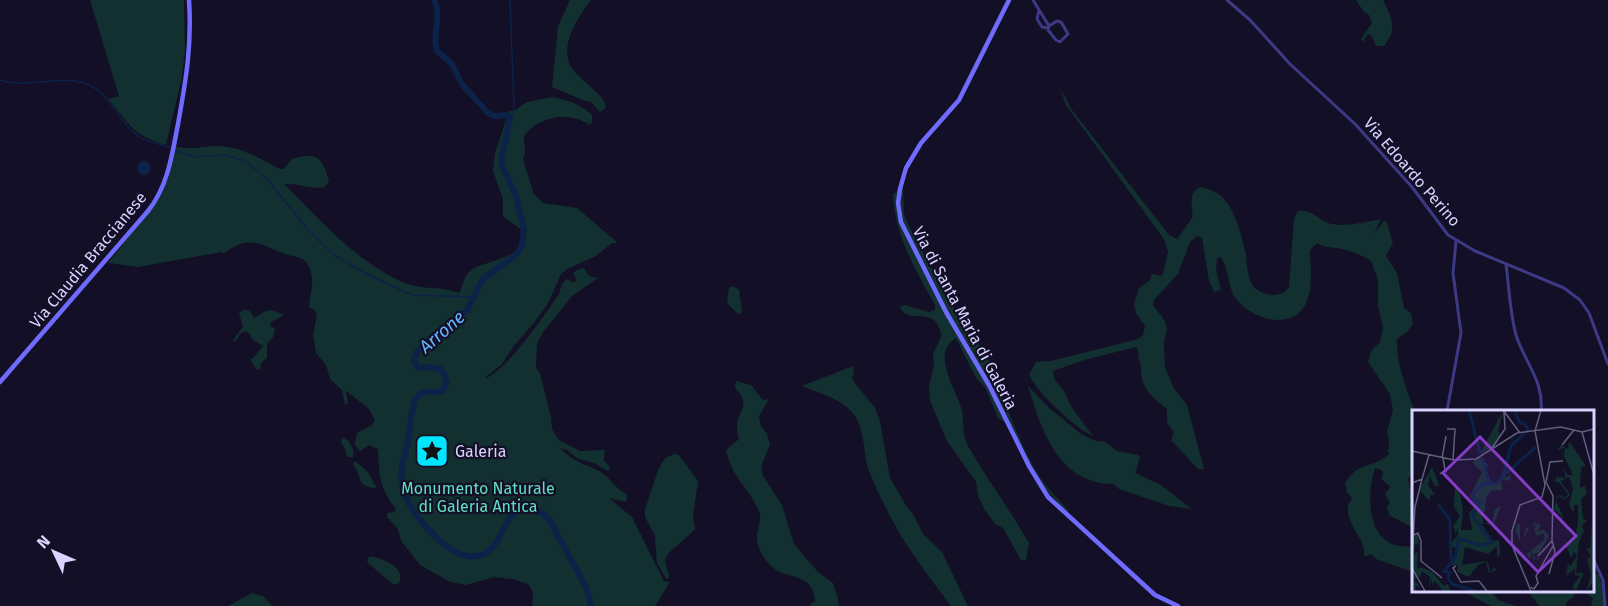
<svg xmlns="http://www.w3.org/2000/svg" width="1608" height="606" font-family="'Fira Sans',sans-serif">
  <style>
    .green { fill: #12302f }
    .water { fill: #0c2248 }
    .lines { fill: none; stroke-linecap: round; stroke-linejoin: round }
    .stream { stroke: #0c2248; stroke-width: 1.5 }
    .river { stroke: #0c2248; stroke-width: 6 }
    .street { stroke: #3d3a85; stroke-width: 3 }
    .secondary { stroke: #6f6bff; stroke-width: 4.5 }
    .labels { text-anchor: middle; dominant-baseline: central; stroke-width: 4.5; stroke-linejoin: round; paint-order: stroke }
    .street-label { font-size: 16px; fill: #d9d4ff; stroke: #130f26 }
    .poi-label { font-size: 16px; fill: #d9d4ff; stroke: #130f26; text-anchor: start }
    .park-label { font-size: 16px; fill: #5fe0c0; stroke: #130f26 }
    .water-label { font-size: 18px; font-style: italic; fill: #62b6ff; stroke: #130f26 }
    .inset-river { fill: none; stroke: #0c2248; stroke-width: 3 }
    .inset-road { fill: none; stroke: #625e7d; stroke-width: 1.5 }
    .view { fill: #843dc5; fill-opacity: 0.15; stroke: #843dc5; stroke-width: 3 }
    .inset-edge { fill: none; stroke: #d9d4ff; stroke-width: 3 }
  </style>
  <rect width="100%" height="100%" fill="#130f26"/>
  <path class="green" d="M90,0H184L185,50L182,77L166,145C130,134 130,124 108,99L119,96Z
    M570,0H591C579,16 560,44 570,65C574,73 583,80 590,86C597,93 605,98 606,108L600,112L591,102L585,101L552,87L558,26Z
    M1356,0H1383C1392,18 1398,29 1384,46H1376L1372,36L1368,34L1363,42L1361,39L1372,23L1369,15L1364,12Z
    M1060,88L1072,110L1169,235L1177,239L1192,218C1194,205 1186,195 1200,187C1208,189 1219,192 1224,199C1235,211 1243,239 1246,255C1247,263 1247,274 1251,282C1257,296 1281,300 1289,287L1294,218L1298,211C1311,208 1317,219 1328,223C1344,228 1365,222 1381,219L1374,233L1385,220C1390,226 1389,235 1393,242L1386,256L1397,273L1404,308L1411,313L1413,324L1407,332L1397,339C1396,364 1406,388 1415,411H1413V476H1410L1408,479L1413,503V528L1389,515L1387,506L1390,503L1385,494L1389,489L1390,486L1381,479L1383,474L1382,470L1375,468C1365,501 1368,552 1413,546V572L1376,559L1371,554L1364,557C1367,539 1346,525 1348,507C1348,503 1351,501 1352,498L1347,492L1345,484C1356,461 1375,469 1390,453L1388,452L1389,443L1387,431L1393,411L1390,394L1368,362L1371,351L1380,342L1383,327L1378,307V280L1371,261C1362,256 1353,251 1342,249C1333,247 1325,248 1317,243L1310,250C1310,267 1314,289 1305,305C1291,331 1252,319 1237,300C1227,288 1230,268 1220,257L1217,259L1216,270L1221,290L1214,292L1209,281L1202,238L1197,236L1190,242L1178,274L1154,300L1153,305L1165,321L1167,330L1164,342L1165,367L1173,387L1187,405L1204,469H1198L1171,440L1174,432L1167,423V409C1156,401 1142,389 1141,373C1141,367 1142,365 1138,359L1139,353L1136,347L1084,360L1053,371L1055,380L1064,391L1072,408L1093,436C1076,429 1035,391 1029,374L1036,362L1051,361L1138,339L1143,335L1145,326L1136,313L1134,304L1139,288L1150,280L1152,274L1161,276L1163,274L1168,252L1164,239L1066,105Z
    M552,97C567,100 581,104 592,115V122L590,125C569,111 539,116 524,136L525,153L523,160L534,194L543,203L577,208L618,243H612L596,256L567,269L561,274L549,302L533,324L513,347L502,364L486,377L487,378C514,361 540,321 559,294L562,284L567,279L573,282L577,281L573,273L577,270L584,268L589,276L598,278L572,296L544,331L537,343L536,368L540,373L551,417L552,429L559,440L580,451L605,450L604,461L610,467L608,471L596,464L577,458L567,450L560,448C574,462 580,462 597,470C607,474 616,489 627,495L626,502L609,498L632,517L664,581L670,582L655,606H532L533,592L528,584L513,579L494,577L466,585L450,582L420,565L402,542L397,528L387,517V513L394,512L396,509C379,488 379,474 378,449L369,445L360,451L355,445L357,433L372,425L375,420L368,408L346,391L348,403L345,405L342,390L330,379L326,365L316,353L313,334L317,315L315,310L309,307C310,292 316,280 308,265C304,257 296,257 288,255C260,246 252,232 223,254L222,252L138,267L108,263L161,196L169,176L175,146C189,151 203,146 218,146C242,147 259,158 280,169H284C286,167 288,164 290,161C293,158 299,157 304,156C321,154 325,166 329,181L325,187C312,190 298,183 284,184C321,221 356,262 405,283C422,290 442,286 459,293C464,284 463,275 473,269C489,260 523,258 525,235L519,228L503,216V199L493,171L495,153L509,111L515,110L527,102Z
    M903,188L904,213L908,224L948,300L990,361L992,368L999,370L1000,378L994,381C1011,412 1023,455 1044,483C1051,492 1060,501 1069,511L1066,512L1038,480L1011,425L998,418L985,387L976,378L956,338C930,353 957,391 962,410C964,422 962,434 968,446C987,479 1010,510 1029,543L1026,560H1021L1003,528L995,524L985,510L978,496L976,482L947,441L930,401L929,385L934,366L933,354L942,335C940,331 938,324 935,321C924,311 907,323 900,307L904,305L929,312L935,310V305C916,271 894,234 893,194Z
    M733,286L739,290L742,311L741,314L737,313L727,303L729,288Z
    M272,310L284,315L271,322L270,326L275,329L273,337L267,344V358L261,363L260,369L257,370L250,359L253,358L263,346L252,339L249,333L245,331C239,333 239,338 234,342L233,340L243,327L239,313L243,310L250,311L254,318L266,311Z
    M853,366L854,372L852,378L854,382L875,408L880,421L890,478L907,507L912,512L923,534L942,552L968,606H951C927,574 902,542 885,506C879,494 872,480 868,468C863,450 865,425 851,411C839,398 818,393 802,386Z
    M736,381L751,385L763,400L769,399L759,416L761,426L767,434L770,445L761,466L763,476L782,505L794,544L818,572L833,583L837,595L839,606H808L815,601C813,571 787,581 771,566C761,556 754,543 758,529C759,522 762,518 759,511C749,488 732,478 726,450L739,439C732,417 745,413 743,400C742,396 737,390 735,387Z
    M1028,386L1047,406L1081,434L1096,441L1106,442L1117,451L1138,455L1140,458L1135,473L1161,485L1192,509L1169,506L1119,489L1114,484C1058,484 1042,431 1028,386Z
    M343,437C350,441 355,449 353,457H347L346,451L341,442Z
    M674,454L679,455L698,481L693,517L695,529C689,537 665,553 665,560C665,567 670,573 669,579L666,578L657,563L655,536L645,517V509L658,470L665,458Z
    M355,461L368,472L376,487L375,488C355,486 363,477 353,464Z
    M370,556C382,558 407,568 399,583L394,585L368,563L367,560Z
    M1592,573L1599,575L1603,588L1604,606H1591L1593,598L1579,590H1592Z
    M1460,590H1491L1498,600L1516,606H1491Z
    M1533,590H1572L1575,595L1566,603V606H1570H1539L1531,595L1525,591Z
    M252,593L263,596L273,606H228Z"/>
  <path class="water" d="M137 168a7 7 0 1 1 14 0a7 7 0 1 1-14 0Z"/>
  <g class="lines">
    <path class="stream" d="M0,80C29,90 64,72 91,86C112,97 119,123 138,136C147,142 159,144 169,147
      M510,117L514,108L510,0
      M176,151L195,157L224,155L245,161L267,179L310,232L335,256L373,277L412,295L473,297"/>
    <path class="river" d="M434,0C443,17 431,34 437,51L452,64L461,83L488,113L495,116L506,115L510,118L501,163L516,196L524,230L522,246L516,255L483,279L468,309L417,352L414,360L417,367L439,368L443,372L447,383L442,392H423L415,399C411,412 410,426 408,440C405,456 399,468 402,485C405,503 418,518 430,531C446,549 475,571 495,544C504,532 510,504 531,508C539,510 545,515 550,521L587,589L591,606"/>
    <path class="street" d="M1033,0L1049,26
      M1227,0L1250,20L1290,64L1355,124L1412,187L1448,235L1475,251L1564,288L1580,300L1589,313L1608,364
      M1039,10L1037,19L1042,27L1048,28
      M1057,21L1061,22L1068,34L1060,42L1056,40L1048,30L1049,26Z
      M1506,264C1509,287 1510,313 1516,335C1525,363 1544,381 1541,411
      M1447,411L1461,333L1453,273L1456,241
      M1592,556L1603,580L1605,606"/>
    <path class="secondary" d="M1009,0L959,100L921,143L906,168L900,189L898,203L901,222L946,312L989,385L1029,466L1048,497L1155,595L1178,606
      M0,382L148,211C168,186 172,155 178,124C186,80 192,45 189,0"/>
  </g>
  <defs>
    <g id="sight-square" transform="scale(1.725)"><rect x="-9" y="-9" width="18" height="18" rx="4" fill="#00e5ff" stroke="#130f26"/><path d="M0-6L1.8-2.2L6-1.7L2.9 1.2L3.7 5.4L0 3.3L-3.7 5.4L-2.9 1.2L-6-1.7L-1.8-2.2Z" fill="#111"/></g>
  </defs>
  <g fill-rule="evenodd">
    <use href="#sight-square" x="432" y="451"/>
  </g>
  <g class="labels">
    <g class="street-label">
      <text transform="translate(1412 172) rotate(49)">Via Edoardo Perino</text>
      <text transform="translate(88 260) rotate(-50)">Via Claudia Braccianese</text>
      <text transform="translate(965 318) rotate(62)">Via di Santa Maria di Galeria</text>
    </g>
    <g class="poi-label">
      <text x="455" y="451">Galeria</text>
    </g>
    <g class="park-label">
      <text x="478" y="488">Monumento Naturale<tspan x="478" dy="18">di Galeria Antica</tspan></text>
    </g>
    <g class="water-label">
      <text transform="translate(442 332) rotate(-41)">Arrone</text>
    </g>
  </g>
  <g transform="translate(1412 410)">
    <rect width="182" height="182" fill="#130f26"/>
    <path d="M91,2L86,22L89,24L80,37L68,44L86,10L84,4L87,9ZM157,31L174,56L169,57L168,78L173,76L175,83L169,90L171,109L175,110L170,115L172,121L167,132L164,163H172L164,181L160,177L168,166L163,165V158L154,166L156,153L158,157L165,146L162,142L159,148L154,135L163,128L166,112V95H162V103L157,95L161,78L157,67L149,71L158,85L153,90L147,86L144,91L151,106L148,115L149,106L142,99L145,86L148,85L153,88L156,84L147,72H143L144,67L154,68L151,58L156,65H161L152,46L153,38L145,40L149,35L156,39ZM69,47L77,56L74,57L75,70L84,74L88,67H95L114,54L99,65L97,71L89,69L90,80L79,81L74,87L73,100L80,96L69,104L72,113H80L83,99L89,96L81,115L69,113L81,131L87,130L88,144L85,148V136L76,144L53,137L50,155L75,151L79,162L82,157L85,160L77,163L74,152L66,155L57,167L45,162L46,155L40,156L45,137L38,138L39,133L46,125V117L44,124L41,116L48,106L42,97L43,77L47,79L51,100L49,120H60L57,103L64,95L58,86L70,62L60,52ZM20,57L27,75L23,77L18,66L16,75L23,85H18V91L7,80ZM126,98L123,113L129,115L125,122L132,120L137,126L127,143L121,144L124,150L127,147L126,150H123L121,149L120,140L118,150L115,144L133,129L131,123L125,126L122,119L125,115L118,116L111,129L114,118L108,114V131L103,120L106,113L115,118L122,114ZM180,109L181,172L174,181L179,166L175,149L179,146L174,138L178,139ZM6,124L7,135L3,134L2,140L3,144L6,142L5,159L9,157L20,162L32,176L36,174L38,181H31L27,176L23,181L27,175L22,171L20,176V167L17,179L18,167L10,161L8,167L3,163L6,167L2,170L9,177L4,176V181H0L1,128Z" fill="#12302f"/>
    <path class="inset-river" d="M57,0L68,43M70,48L78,74M91,66L124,37M26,94L38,110L39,150M63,181L40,174L36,168L38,163L32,161L43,148L47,129L68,135L80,133L60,105L69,92L62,90L61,84L71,74L85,73L91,66L99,36L116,20L113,14L107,12L103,0"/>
    <path class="inset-road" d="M91,0L108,23M35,19H43L41,50M170,22L182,65M150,35L162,20M80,38L93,19L92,2M0,41L42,50L64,49L105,23L149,17L170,22L182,19M30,48L34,26M28,64L33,60L31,48M0,73L10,69L17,45M2,125L6,123L9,131V151L30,168M126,146L140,131M0,150L3,97L10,69M44,156L41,158L49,172L67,171L75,181M0,158L13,181M137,164L143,142L140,130L141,86L134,72L138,52L151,51M119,177L122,179L126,173L124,166L141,136M119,181L100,135V121L108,95L130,87L133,75L123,21L129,0"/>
    <path class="view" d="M68,27L164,126L126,162L31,63Z"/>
    <rect width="182" height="182" class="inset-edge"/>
  </g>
  <g transform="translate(54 552) rotate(314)" stroke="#130f26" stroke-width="4.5" paint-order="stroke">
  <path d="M0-4.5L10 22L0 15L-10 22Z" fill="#d9d4ff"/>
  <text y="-9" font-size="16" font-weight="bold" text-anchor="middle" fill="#d9d4ff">N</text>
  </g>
</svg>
